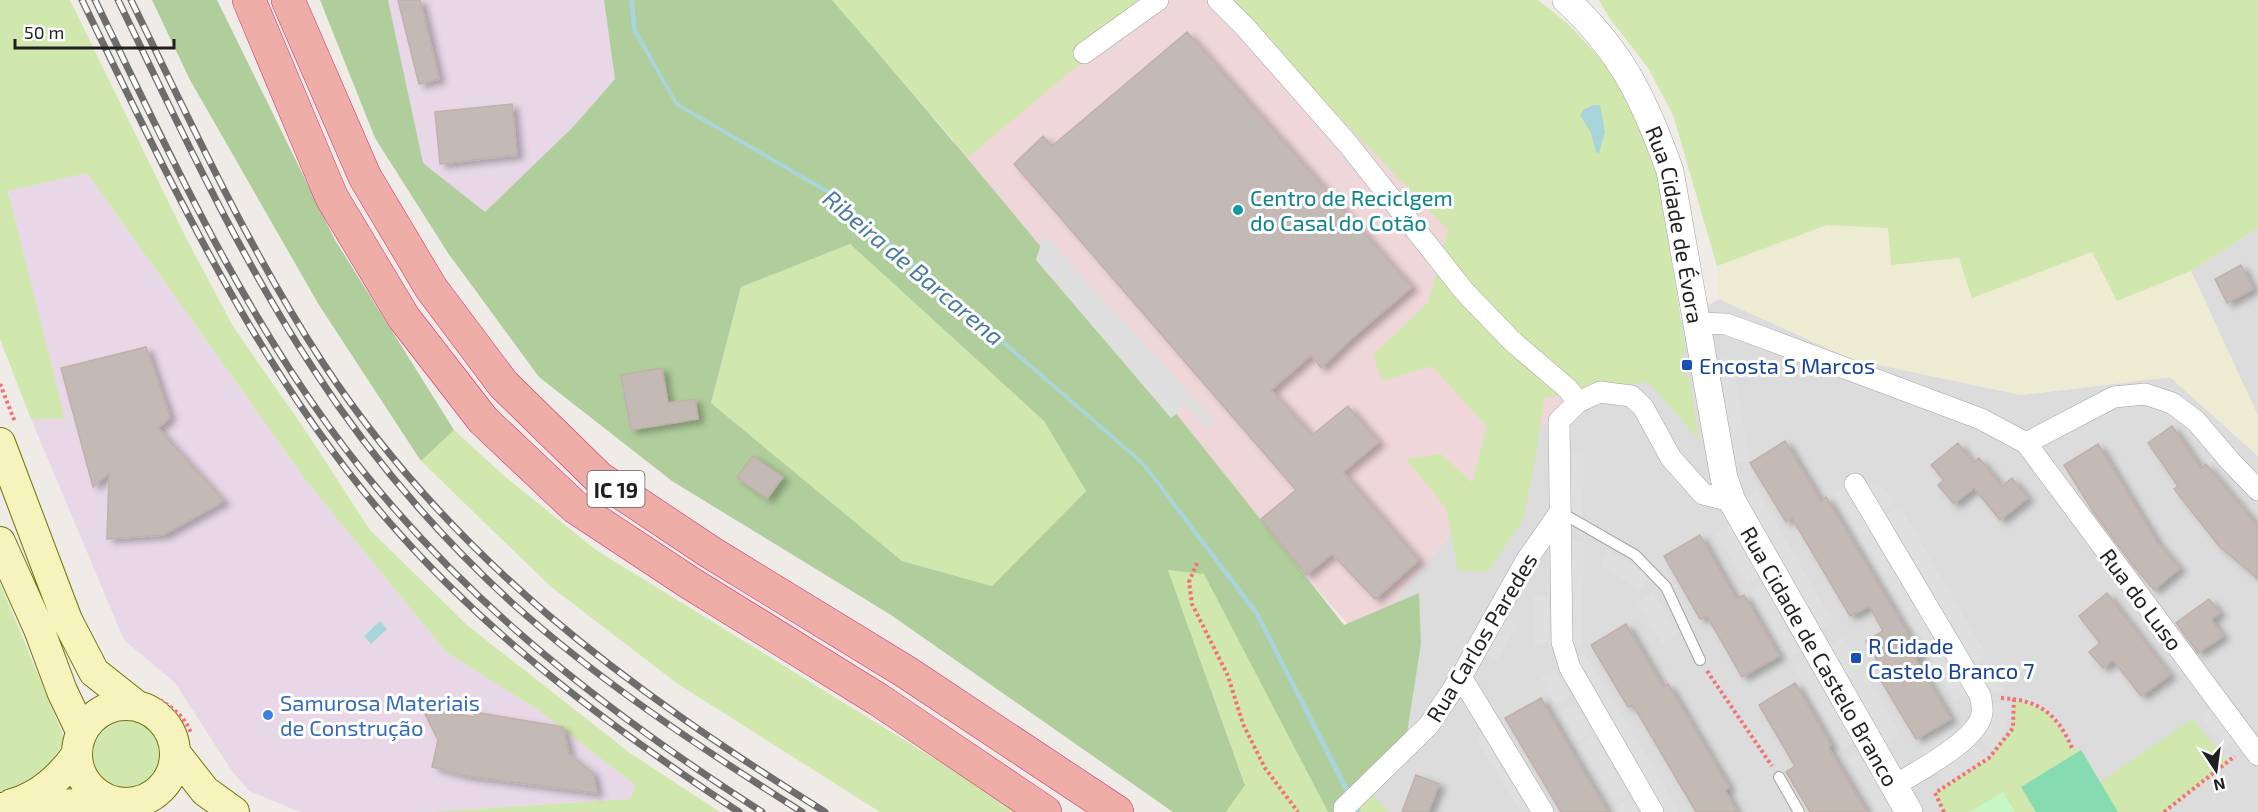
<svg xmlns="http://www.w3.org/2000/svg" width="2258" height="812" font-family="'Exo 2',sans-serif">
  <style>
    .residential { fill: #dddcdc }
    .commercial { fill: #efd6d8 }
    .industrial { fill: #e8d8e7 }
    .farmland { fill: #edecd2 }
    .grass { fill: #d0e7ae }
    .forest { fill: #b0cd9c; fill-rule: evenodd }
    .park { fill: #c6f7c5 }
    .pitch { fill: #87dbb1 }
    .parking { fill: #dfdfdf }
    .water { fill: #a8d5db }
    .building { fill: #c4bab5; stroke: #c1b0a9; stroke-width: 1.5; filter: url(#shadow) }
    .lines { fill: none; stroke-linecap: round; stroke-linejoin: round }
    .service-casing { stroke: #a3a3a3; stroke-width: 12 }
    .minor-casing { stroke: #a3a3a3; stroke-width: 22 }
    .tertiary-casing { stroke: #a3a3a3; stroke-width: 28 }
    .secondary-casing { stroke: #737209; stroke-width: 32 }
    .trunk-casing { stroke: #d42c78; stroke-width: 34 }
    .path { stroke: #f47273; stroke-width: 4; stroke-dasharray: 3 3; stroke-linecap: butt }
    .service { stroke: #fff; stroke-width: 10 }
    .minor { stroke: #fff; stroke-width: 21 }
    .tertiary { stroke: #fff; stroke-width: 27 }
    .secondary { stroke: #f7f3bc; stroke-width: 30 }
    .trunk { stroke: #eeada6; stroke-width: 33 }
    .rail-casing { stroke: #6d6d6d; stroke-width: 7 }
    .rail { stroke: #fff; stroke-width: 4.5; stroke-dasharray: 14; stroke-linecap: butt }
    .culture-dot { fill: #0f9aa8; stroke: #fff; stroke-width: 2 }
    .transit-dot { fill: #1a4fb4; stroke: #fff; stroke-width: 2 }
    .shop-dot { fill: #3f7fe0; stroke: #fff; stroke-width: 2 }
    .labels { text-anchor: middle; dominant-baseline: central; stroke-width: 6; stroke-linejoin: round; paint-order: stroke }
    .shield { fill: #fff; stroke: #626262; stroke-width: 1.5 }
    .shield-label { font-size: 21px; font-weight: bold; fill: #1f1f1f }
    .culture-label { font-size: 22px; fill: #0d838f; stroke: #fff; text-anchor: start }
    .street-label { font-size: 22px; fill: #1f1f1f; stroke: #fff }
    .transit-label { font-size: 22px; fill: #164399; stroke: #fff; text-anchor: start }
    .shop-label { font-size: 22px; fill: #366cbe; stroke: #fff; text-anchor: start }
    .water-label { font-size: 24px; font-style: italic; fill: #497b9c; stroke: #fff }
  </style>
  <defs>
    <filter id="shadow"><feDropShadow dx="6" dy="4" stdDeviation="3" flood-color="#0004"/></filter>
  </defs>
  <rect width="100%" height="100%" fill="#efebe6"/>
  <path class="residential" d="M2258,228V416L2191,271Z
    M1719,299L1851,359L2021,395L2170,377L2258,456V812H1376L1367,800L1362,640L1585,375Z"/>
  <path class="commercial" d="M1097,0H1260L1585,375L1362,640L936,158Z"/>
  <path class="industrial" d="M365,0H620L636,102L511,204L450,223L389,140Z
    M87,173L307,482L447,653L538,710L635,785L630,799L428,812H300L249,791L232,771L175,683L124,640L31,419H64L8,190Z"/>
  <path class="farmland" d="M1827,225L1889,228L1892,265L1960,258L1972,298L2092,252L2117,300L2191,271L2258,416V456L2170,377L2021,395L1851,359L1719,299L1717,266Z"/>
  <path class="grass" d="M0,0H70L185,236L234,328L303,427L370,530L468,626L630,753L720,812H428L630,799L635,785L538,710L447,653L307,482L87,173L8,191L65,419H31L0,339Z
    M832,0H1156L968,157Z
    M1227,0H1538L1568,24L1602,60L1622,91L1644,136L1656,167L1662,198L1686,353L1682,354L1685,377L1689,376L1699,440L1648,382L1544,398L1535,460L1523,520L1488,572L1458,570L1446,508L1406,459L1441,454L1472,483L1487,427L1432,366L1382,381L1373,355L1428,303L1448,230Z
    M1599,0H2258V228L2191,271L2117,301L2092,252L1972,298L1959,258L1891,265L1888,228L1827,225L1717,266L1673,115L1648,68L1608,16Z
    M850,244L1044,421L1086,491L992,586L902,561L711,403L741,287Z
    M454,430L503,475L596,550L1021,812H880L678,684L550,586L421,461Z
    M1168,570L1204,573L1328,812H1226L1245,784Z
    M0,583L65,740L46,770L16,790L0,793Z
    M2014,699L2047,711L2072,748L2081,750L2100,782L2192,719L2228,762L2164,812H1944L1935,793L1989,758L2013,728Z
    M92 757a36 36 0 1 1 72 0a36 36 0 1 1-72 0Z
    M1369,789L1389,812H1344Z"/>
  <path class="forest" d="M152,0H217L335,240L454,430L421,461L319,305L190,80Z
    M320,0H388L423,163L485,212L573,127L615,79L604,0H832C1009,203 1177,413 1344,625L1419,593L1421,644L1403,758L1344,812H1328L1204,574L1168,570L1245,785L1226,812H1173L891,615L672,481L539,377L448,253L375,138ZM850,244L1044,421L1086,491L992,586L902,561L711,403L741,287Z"/>
  <path class="park" d="M2003,792L2015,812H1969Z"/>
  <path class="pitch" d="M2081,750L2118,812H2036L2021,787Z"/>
  <path class="parking" d="M1044,234L1216,422L1206,428L1186,406L1171,418L1036,260Z
    M1732,358L1749,461L1736,463L1718,360Z
    M1569,455H1585L1582,517L1574,512L1569,503Z
    M1863,480L1886,490L1895,502L1882,510Z
    M1846,486L1968,693L1955,701L1833,494Z
    M1757,490L1833,622L1819,630L1743,499Z
    M1901,508L1987,656L1975,664L1886,515Z
    M1729,525L1760,576L1747,585L1716,533Z
    M1568,539L1584,542L1582,645L1570,652Z
    M1608,551L1649,575L1640,590L1600,566Z
    M1764,583L1803,650L1789,658L1750,591Z
    M1653,593L1678,634L1662,644L1637,602Z
    M1534,596H1549V642L1534,645Z
    M1503,616L1517,625L1497,660L1482,652Z
    M1843,637L1900,734L1885,743L1828,646Z
    M1584,653L1648,758L1679,812H1661L1573,660Z
    M1807,659L1854,742L1841,750L1794,667Z
    M1994,665L2006,691L1990,693L1980,673Z
    M1556,670L1570,696L1555,704L1541,677Z
    M1991,702H2008L2009,715L2002,738L1993,750L1980,739L1985,731Z
    M1575,704L1591,733L1577,741L1560,712Z
    M2214,705L2239,737L2225,748L2201,716Z
    M1954,721L1962,734L1924,755L1916,742Z
    M1490,730L1537,812H1521L1476,739Z
    M1593,736L1628,795L1615,802L1579,745Z
    M1975,745L1984,758L1944,784L1935,770Z
    M1859,750L1896,812H1878L1846,758Z
    M1630,798L1638,812H1620L1616,807Z"/>
  <path class="water" d="M629,0H634L637,30L678,103L836,194L1145,463L1258,611L1361,812H1355L1255,615L1142,465L833,197L676,106L632,30Z
    M1593,105H1600L1605,132L1599,153L1596,152L1591,133L1580,115L1583,110Z
    M380,621L387,629L371,644L364,636Z"/>
  <path class="building" d="M398,0H420L439,79L419,84Z
    M1187,32L1412,287L1351,339L1321,368L1311,355L1271,390L1312,435L1348,406L1379,442L1343,472L1419,560L1375,599L1332,554L1306,575L1261,519L1296,490L1014,164L1043,136L1052,146Z
    M512,104L517,155L440,164L435,112Z
    M2241,265L2253,289L2227,303L2215,279Z
    M146,347L170,417L158,428L224,501L163,535L107,539L109,473L93,487L61,368Z
    M662,368L668,403L695,399L698,419L631,430L621,375Z
    M2172,426L2201,468L2206,464L2258,526V579L2219,546L2174,489L2178,486L2148,443Z
    M1785,441L1821,501L1826,497L1921,655L1915,659L1951,719L1916,739L1880,679L1886,676L1866,641L1883,631L1869,606L1850,616L1792,518L1786,522L1750,463Z
    M1958,443L1973,463L1979,458L2002,486L2012,478L2028,498L2000,520L1974,488L1954,504L1938,485L1944,480L1931,465Z
    M2098,444L2158,543L2180,568L2154,590L2135,568L2094,513L2064,465Z
    M753,456L783,477L767,499L737,477Z
    M1700,535L1736,599L1744,595L1779,656L1742,677L1707,616L1700,619L1664,556Z
    M2107,593L2170,675L2141,696L2113,660L2103,668L2089,652L2100,643L2079,616Z
    M2209,599L2220,613L2211,619L2223,636L2198,653L2176,623Z
    M1626,624L1663,687L1668,684L1729,787L1725,790L1737,812H1696L1633,705L1628,707L1591,645Z
    M1795,683L1831,745L1828,747L1867,812H1810L1786,772L1795,766L1759,705Z
    M1541,698L1577,760L1608,812H1561L1505,718Z
    M422,708L474,717V712L563,727L569,754L593,773L597,793L466,776L432,767L438,740Z
    M1416,775L1439,784L1428,812H1402Z"/>
  <g class="lines">
    <g class="service-casing">
      <path id="service" d="M1560,512L1635,555L1666,587L1700,660
        M1779,777L1799,812"/>
    </g>
    <g class="minor-casing">
      <path id="minor" d="M1218,0L1245,27L1348,144L1464,291L1512,341L1568,389L1578,402
        M1084,53L1158,0
        M1697,323L1726,324L1762,337L1981,419L2026,443L2258,755
        M2026,443L2114,397L2145,394L2172,403L2196,421L2230,461L2258,490
        M1855,484L1980,695C1981,700 1983,708 1982,713C1979,740 1916,772 1894,786
        M1461,677L1543,812
        M1344,808L1429,725L1461,677L1526,561L1560,512
        M1653,812L1570,668L1562,642L1559,421L1578,402L1600,392L1631,396L1643,407L1671,458L1703,494L1732,501"/>
    </g>
    <g class="tertiary-casing">
      <g id="tertiary">
        <path id="s1" d="M1566,0C1622,51 1645,101 1670,171L1724,478L1732,501L1909,812"/>
      </g>
    </g>
    <g class="secondary-casing">
      <path id="secondary" d="M0,443L67,620L94,672L137,706
        M0,542L39,629L62,691L82,733
        M77 754a49 49 0 1 1 98 0a49 49 0 1 1-98 0Z
        M176,754L205,791L234,812
        M12,804C39,797 62,776 77,754
        M0,808L116,802"/>
    </g>
    <g class="trunk-casing">
      <path id="trunk" d="M249,0L332,198L404,318L483,420L575,507L690,583L879,700L1045,812
        M288,0L365,177L431,288L503,384L599,478L710,552L906,672L1117,812"/>
    </g>
    <path class="path" d="M0,384L15,422
      M1197,563L1189,582L1192,604L1228,676L1243,724L1265,768L1298,812
      M1707,671L1772,766
      M2001,698C2039,700 2057,713 2072,748
      M160,700C174,709 185,717 191,733
      M152,812L154,810
      M1944,812L1935,793L1989,758L2013,728L2014,699
      M2164,812L2235,756"/>
    <use href="#service" class="service"/>
    <use href="#minor" class="minor"/>
    <use href="#tertiary" class="tertiary"/>
    <use href="#secondary" class="secondary"/>
    <use href="#trunk" class="trunk"/>
    <g class="rail-casing">
      <path id="rail" d="M82,0C171,183 256,369 390,523C490,638 613,729 739,812
        M95,0C166,147 234,296 330,428C447,589 597,706 762,812
        M118,0C179,125 237,253 314,370C369,455 437,534 511,602C600,682 701,748 802,812
        M131,0C191,123 248,248 323,363C453,561 627,688 825,812"/>
    </g>
    <use href="#rail" class="rail"/>
  </g>
  <circle class="culture-dot" cx="1238" cy="210" r="6"/>
  <g class="transit-dot">
    <rect x="1681" y="359" width="12" height="12" rx="3"/>
    <rect x="1850" y="652" width="12" height="12" rx="3"/>
  </g>
  <circle class="shop-dot" cx="268" cy="715" r="6"/>
  <g class="labels">
    <rect class="shield" x="587.5" y="471" width="57" height="36" rx="4.5"/>
    <g class="shield-label">
      <text x="616" y="489">IC 19</text>
    </g>
    <g class="culture-label">
      <text x="1250" y="197">Centro de Reciclgem<tspan x="1250" dy="25">do Casal do Cotão</tspan></text>
    </g>
    <g class="street-label">
      <text stroke="none"><textPath href="#s1" startOffset="256">Rua Cidade de Évora</textPath></text>
      <text transform="translate(2142 599) rotate(53)">Rua do Luso</text>
      <text transform="translate(1481 637) rotate(-59)">Rua Carlos Paredes</text>
      <text stroke="none"><textPath href="#s1" startOffset="717">Rua Cidade de Castelo Branco</textPath></text>
    </g>
    <g class="transit-label">
      <text x="1699" y="365">Encosta S Marcos</text>
      <text x="1868" y="645">R Cidade<tspan x="1868" dy="25">Castelo Branco 7</tspan></text>
    </g>
    <g class="shop-label">
      <text x="280" y="702">Samurosa Materiais<tspan x="280" dy="25">de Construção</tspan></text>
    </g>
    <g class="water-label">
      <text transform="translate(914 267) rotate(40)">Ribeira de Barcarena</text>
    </g>
  </g>
  <g transform="translate(2216 770) rotate(167)" stroke="#ffffff" stroke-width="4.5" paint-order="stroke">
  <path d="M0-4.5L10 22L0 15L-10 22Z" fill="#1f1f1f"/>
  <text y="-9" font-size="16" font-weight="bold" text-anchor="middle" fill="#1f1f1f">N</text>
  </g>
  <path d="M15 39v9h159v-9" fill="none" stroke="#1f1f1f" stroke-width="3"/>
  <text x="24" y="39" font-size="18" fill="#1f1f1f" stroke="#ffffff" stroke-width="4.5" paint-order="stroke">50 m</text>
</svg>
